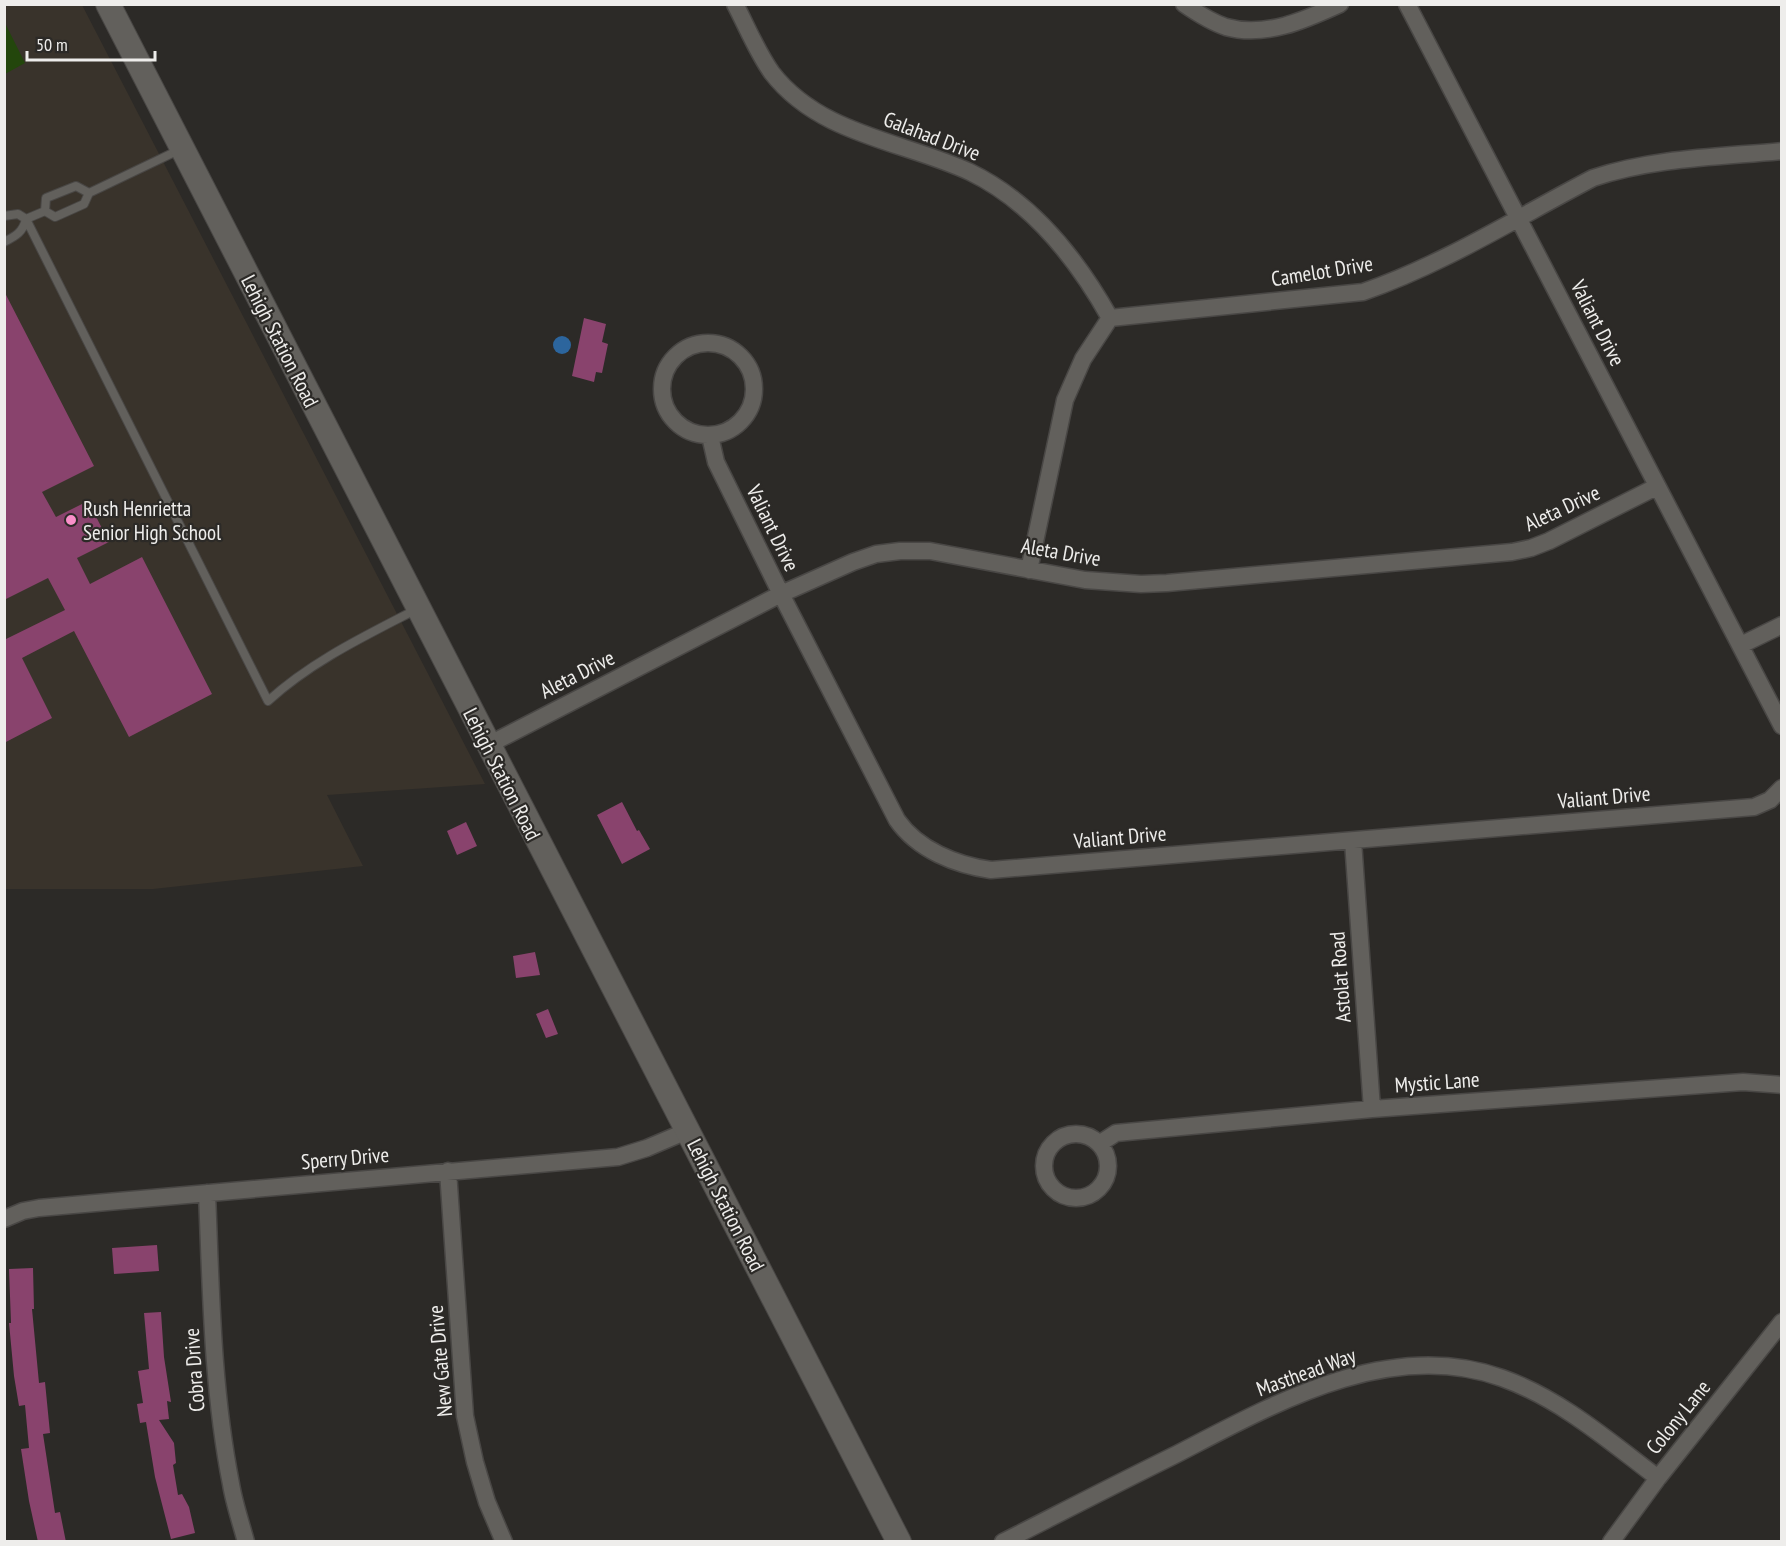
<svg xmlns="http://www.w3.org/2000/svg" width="1786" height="1546" font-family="'PT Sans Narrow',sans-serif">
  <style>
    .built { fill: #39332b }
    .green { fill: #23460c }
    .water { fill: #2c659d }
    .building { fill: #89436d }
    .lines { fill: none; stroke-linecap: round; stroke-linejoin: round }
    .lane-casing { stroke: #494745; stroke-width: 10 }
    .street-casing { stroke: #494745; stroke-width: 19 }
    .secondary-casing { stroke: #494745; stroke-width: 26 }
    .lane { stroke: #62605c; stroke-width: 8 }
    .street { stroke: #62605c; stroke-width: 16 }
    .secondary { stroke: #62605c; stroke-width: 24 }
    .poi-dot { fill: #f98fc9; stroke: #2c2a27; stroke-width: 2 }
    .labels { text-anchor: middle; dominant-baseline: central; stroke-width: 4.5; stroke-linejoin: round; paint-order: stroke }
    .street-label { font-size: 21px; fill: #eeedeb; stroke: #2c2a27 }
    .poi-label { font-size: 21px; fill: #eeedeb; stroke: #2c2a27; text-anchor: start }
  </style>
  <rect width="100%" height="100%" fill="#2c2a27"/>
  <path class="built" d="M4,5H82L485,784L327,795L363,866L153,889H5Z"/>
  <path class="green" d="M5,23L25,63L5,74H4Z"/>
  <path class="water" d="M553 345a9 9 0 1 1 18 0a9 9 0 1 1-18 0Z"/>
  <path class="building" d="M4,291L94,466L42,492L56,517L88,501L109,542L77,558L90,584L142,557L212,694L129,737L74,631L22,658L52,718L4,743V640L65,610L48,578L4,600Z
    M584,318L606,324L602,342L608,344L602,373L596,372L594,382L572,376Z
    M622,802L637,831L639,830L650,849L622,864L597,815Z
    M466,822L477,846L457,855L447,831Z
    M535,952L540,975L516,978L513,956Z
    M548,1009L558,1034L546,1038L536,1014Z
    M157,1245L159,1271L114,1274L112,1248Z
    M33,1268L34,1309H32L39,1383L45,1382L50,1433L43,1434L55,1513L60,1512L66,1542H38L29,1501L21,1449L29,1448L25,1405L19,1406L14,1376L9,1323H11L9,1269Z
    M161,1312L164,1357L171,1402L167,1401L169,1419L159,1420L174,1443L176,1463L173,1465L178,1495L182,1494L189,1507L195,1533L171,1539L155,1477L146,1422L140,1423L137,1404L143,1403L138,1371L149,1369L144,1313Z"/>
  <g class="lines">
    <g class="lane-casing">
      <path id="lane" d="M45,211L55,217L84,204L89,193L181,149
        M45,211L46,198L76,186L89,193
        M4,216L18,214L26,219L268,701C312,661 365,636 417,609
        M4,242C16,236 23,232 26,219L45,211"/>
    </g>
    <g class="street-casing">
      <path id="street" d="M735,4C747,27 757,52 772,73C820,135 903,141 970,172C1032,202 1077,259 1110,318
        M1184,4C1197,13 1211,22 1226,27C1265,38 1305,20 1340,4
        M1407,4L1782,726
        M1110,318L1363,292C1442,265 1518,217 1593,178C1653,158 1718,157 1782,151
        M662 389a46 46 0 1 1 92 0a46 46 0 1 1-92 0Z
        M710,436L716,462L781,594L897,820C918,850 956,865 991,870L1754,807L1770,800L1782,788
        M1029,570L1065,400L1083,359L1110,318
        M1741,645L1782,625
        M488,745L781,594L853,562L876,554L900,551H930L1085,580L1141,584L1167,583L1512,552L1531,548L1549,541L1656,487
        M1353,841L1372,1109
        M1044 1166a32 32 0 1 1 64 0a32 32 0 1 1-64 0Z
        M1099,1144L1116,1133L1372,1109L1743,1082L1782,1085
        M448,1171L465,1416L475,1462L487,1502L504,1542
        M207,1193C211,1291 212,1388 231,1484C234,1503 241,1523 246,1542
        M4,1219L23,1211L39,1208L618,1157L647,1148L687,1131
        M1003,1542C1060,1513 1116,1484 1173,1456C1272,1405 1388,1337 1502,1378C1561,1399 1609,1441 1658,1478
        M1611,1542L1658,1478L1782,1322"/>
    </g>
    <g class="secondary-casing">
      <path id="secondary" d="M108,4L899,1542"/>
    </g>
    <use href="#lane" class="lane"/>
    <use href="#street" class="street"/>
    <use href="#secondary" class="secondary"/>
  </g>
  <circle class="poi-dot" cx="71" cy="520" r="6"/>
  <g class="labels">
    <g class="street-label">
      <text transform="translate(932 136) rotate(21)">Galahad Drive</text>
      <text transform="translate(1322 271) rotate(-9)">Camelot Drive</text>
      <text transform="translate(1598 323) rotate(63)">Valiant Drive</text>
      <text transform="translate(280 341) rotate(63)">Lehigh Station Road</text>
      <text transform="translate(1562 508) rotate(-25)">Aleta Drive</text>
      <text transform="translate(773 528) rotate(64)">Valiant Drive</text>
      <text transform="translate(1061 552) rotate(10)">Aleta Drive</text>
      <text transform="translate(577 674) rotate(-27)">Aleta Drive</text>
      <text transform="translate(502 774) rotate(63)">Lehigh Station Road</text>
      <text transform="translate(1604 797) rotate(-5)">Valiant Drive</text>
      <text transform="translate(1120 837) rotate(-5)">Valiant Drive</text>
      <text transform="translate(1340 977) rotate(-94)">Astolat Road</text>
      <text transform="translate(1437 1082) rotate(-4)">Mystic Lane</text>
      <text transform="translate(345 1158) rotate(-5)">Sperry Drive</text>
      <text transform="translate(726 1205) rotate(63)">Lehigh Station Road</text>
      <text transform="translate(440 1361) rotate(-95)">New Gate Drive</text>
      <text transform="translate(194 1370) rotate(-94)">Cobra Drive</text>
      <text transform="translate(1306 1372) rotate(-20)">Masthead Way</text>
      <text transform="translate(1678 1417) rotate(-51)">Colony Lane</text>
    </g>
    <g class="poi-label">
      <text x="83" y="508">Rush Henrietta<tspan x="83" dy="24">Senior High School</tspan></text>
    </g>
  </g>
  <rect width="1786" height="1546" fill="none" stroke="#eeedeb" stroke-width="12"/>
  <path d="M27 51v9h128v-9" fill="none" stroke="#eeedeb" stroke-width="3"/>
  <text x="36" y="51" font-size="18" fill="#eeedeb" stroke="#2c2a27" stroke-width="4.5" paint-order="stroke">50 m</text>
</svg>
